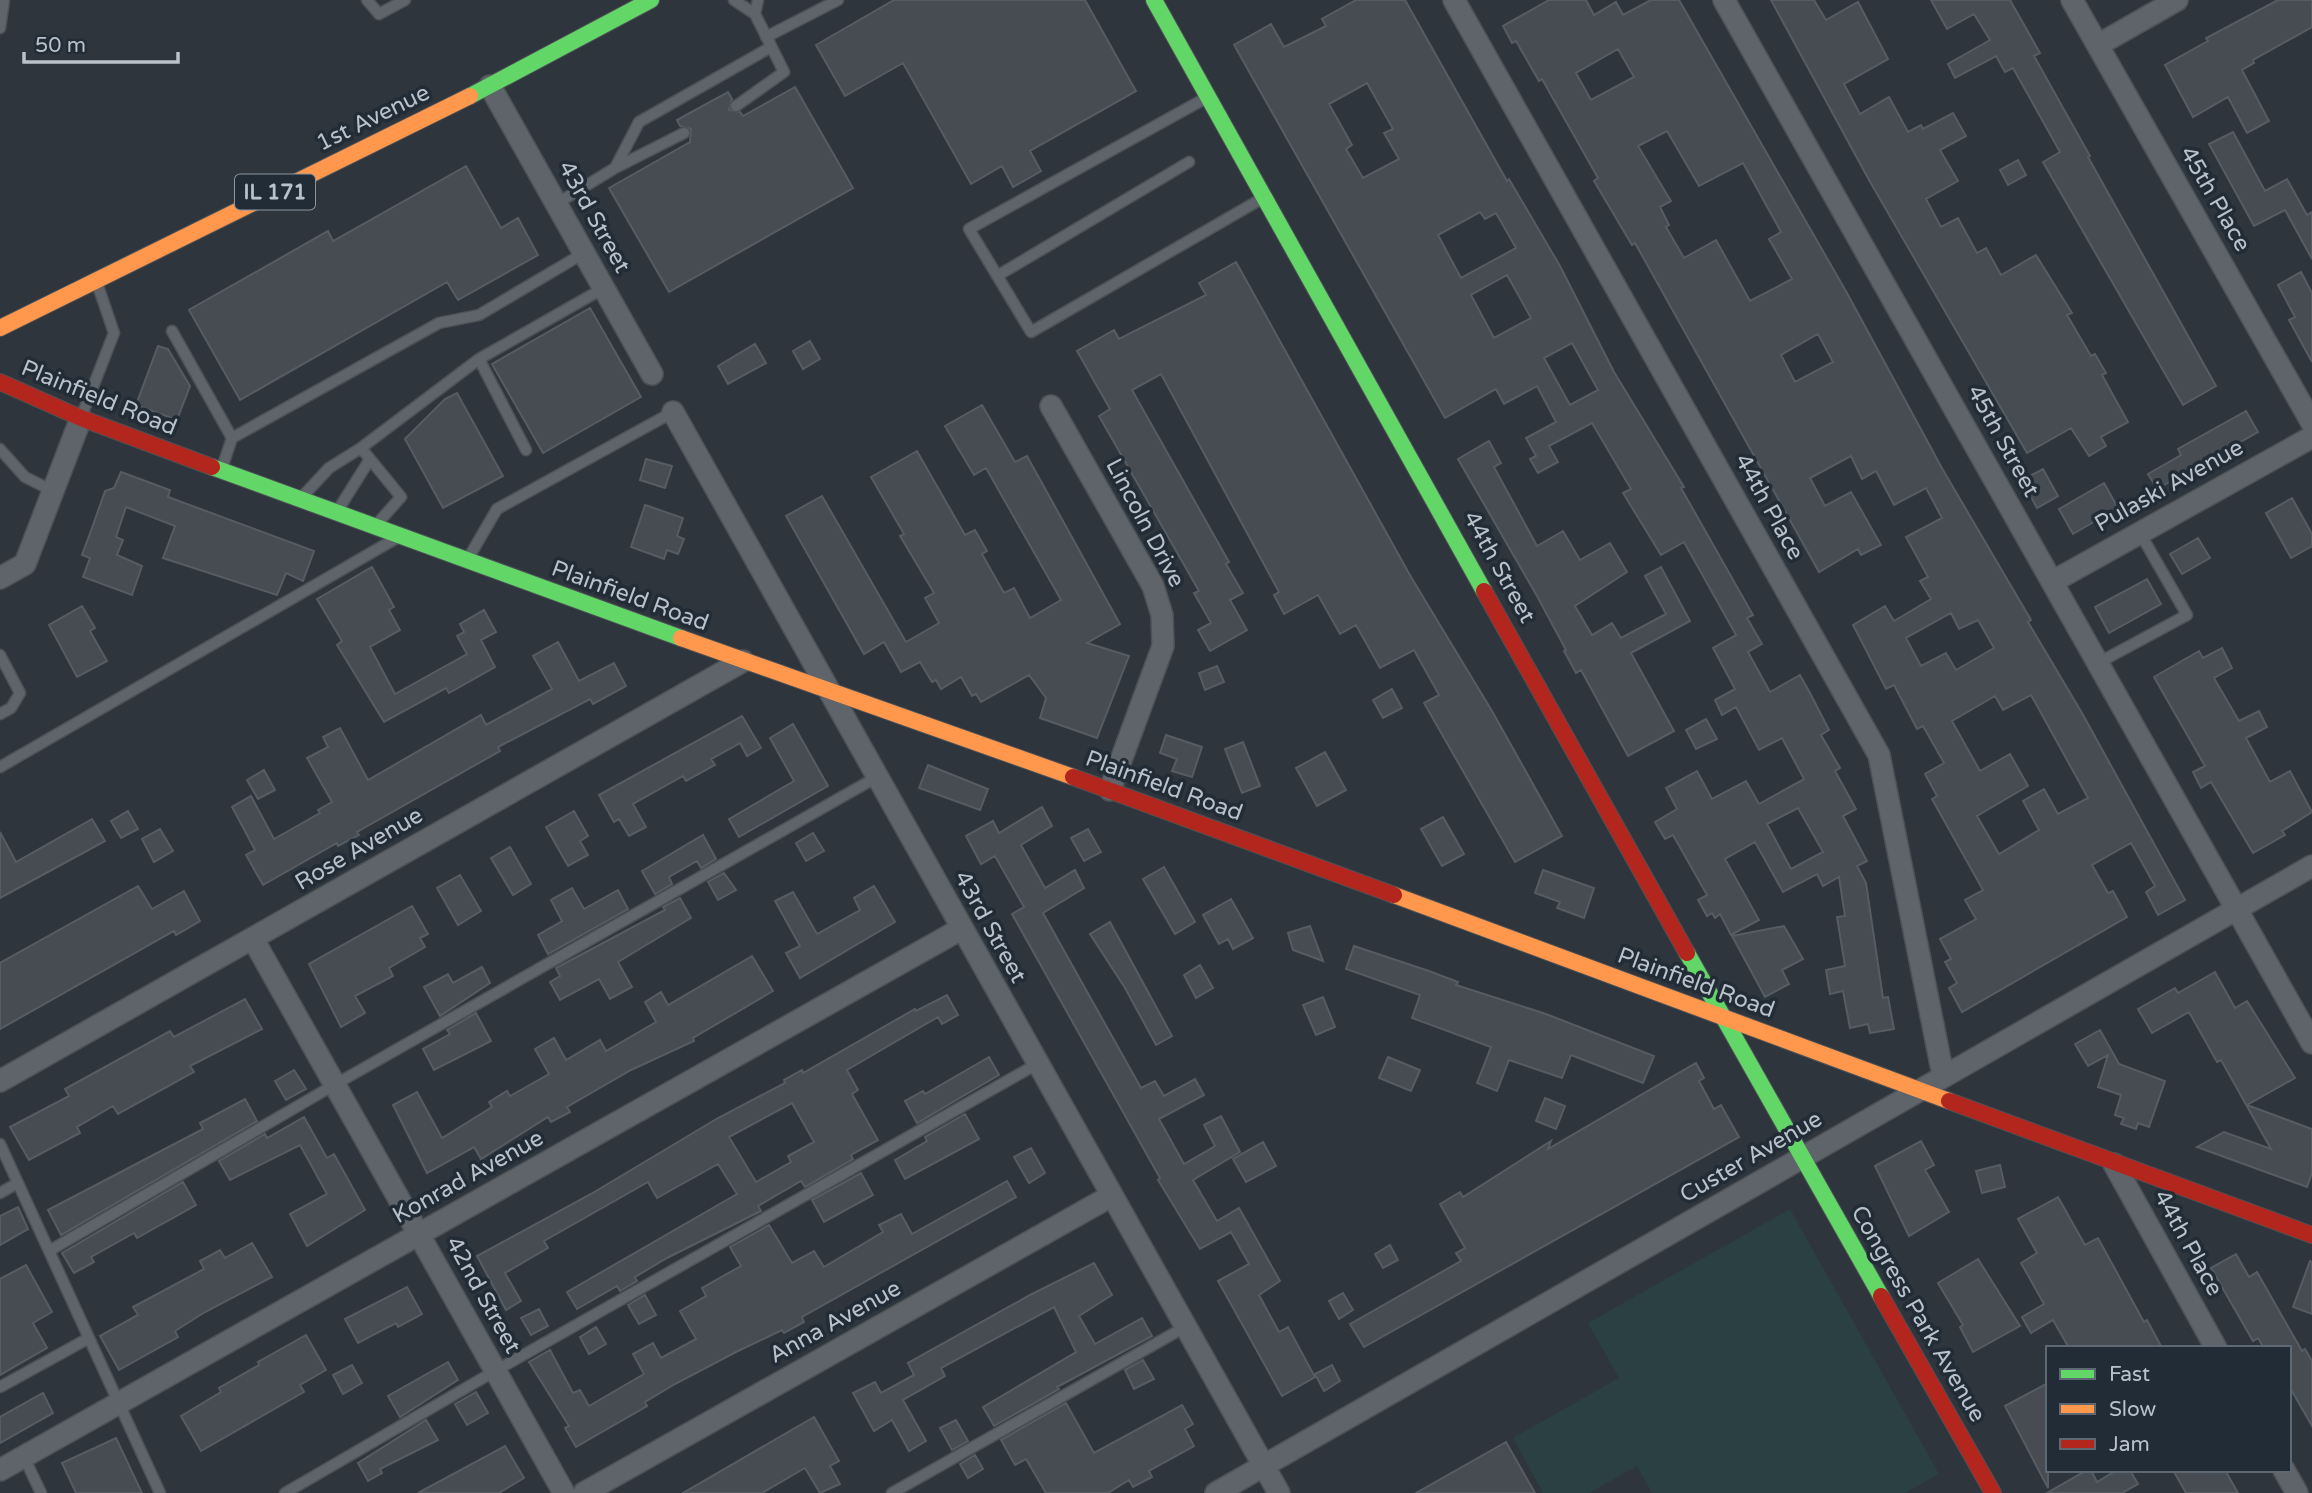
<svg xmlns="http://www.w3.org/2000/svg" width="2312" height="1493" font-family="'Varela Round',sans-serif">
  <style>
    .green { fill: #2b4042 }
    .building { fill: #464c51; stroke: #565c63; stroke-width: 2; fill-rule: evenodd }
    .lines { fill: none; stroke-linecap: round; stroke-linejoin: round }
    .lane-casing { stroke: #4c5156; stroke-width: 13 }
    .street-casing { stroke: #4c5156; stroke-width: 24 }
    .fast-casing { stroke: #4c5156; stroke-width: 18 }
    .slow-casing { stroke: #4c5156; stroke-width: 18 }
    .jam-casing { stroke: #4c5156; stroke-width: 18 }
    .lane { stroke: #5e6469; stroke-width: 10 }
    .street { stroke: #5e6469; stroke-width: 21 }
    .fast { stroke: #63d668; stroke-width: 16 }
    .slow { stroke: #ff974d; stroke-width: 16 }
    .jam { stroke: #b3261e; stroke-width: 16 }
    .labels { text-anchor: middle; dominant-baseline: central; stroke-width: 7; stroke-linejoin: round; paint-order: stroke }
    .shield { fill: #212c37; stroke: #8b959f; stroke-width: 2 }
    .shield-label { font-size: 21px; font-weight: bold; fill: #b9c2cb }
    .street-label { font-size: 23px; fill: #b9c2cb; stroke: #212c37 }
  </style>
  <rect width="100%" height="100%" fill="#2e353c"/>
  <path class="green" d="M1790,1209L1939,1474L1905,1493H1652L1637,1466L1589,1493H1543L1513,1438L1619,1378L1588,1323Z"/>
  <path class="building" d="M894,0H1085L1136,91L1030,151L1041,171L1013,187L1002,166L971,184L903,63L845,96L816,45Z
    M1356,0H1405L1507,181L1509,179L1560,266L1614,372L1684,487L1681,488L1753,615L1747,618L1762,644L1748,652L1770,692L1800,675L1810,693L1829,730L1821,735L1840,768L1835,771L1856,809L1843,816L1867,861L1857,866L1866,883L1883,998L1888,997L1894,1029L1870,1033L1868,1024L1850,1028L1843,991L1830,994L1826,970L1845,966L1837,917L1845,916L1839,877L1823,886L1817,874L1783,892L1755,842L1725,859L1759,920L1731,935L1720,914L1715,918L1712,913L1707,916L1698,900L1707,895L1673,835L1665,839L1655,822L1677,809L1666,788L1697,771L1712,799L1746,781L1759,804L1804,779L1782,738L1759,750L1736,707L1722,715L1715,700L1735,689L1713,648L1736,635L1684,542L1661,555L1623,493L1631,489L1592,423L1549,446L1558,462L1538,473L1530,459L1536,456L1526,438L1556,422L1537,386L1504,404L1496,389L1445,418L1234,45L1271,24L1284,47L1326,26L1322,19ZM1367,83L1393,129L1384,133L1399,159L1363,178L1346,149L1352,145L1329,104ZM1480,212L1485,219L1496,213L1516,248L1461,278L1438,235ZM1507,275L1531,318L1494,338L1471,295ZM1572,343L1598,390L1570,405L1544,358ZM1798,808L1823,852L1791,869L1767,824Z
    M1549,0H1586L1594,15L1616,2L1623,15L1651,0H1679L1847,293L1943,470L2031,620L2028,622L2082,713L2185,900L2158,915L2146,892L2155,886L2131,843L2092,865L2108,893L2113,891L2127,917L1962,1012L1949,988L1957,983L1945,962L1951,959L1940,939L1976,919L1965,900L1983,890L1932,799L1937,796L1925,774L1944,763L1923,726L1917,729L1894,685L1886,689L1853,625L1885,606L1894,621L1931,599L1920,581L1928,577L1906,537L1942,518L1926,488L1894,505L1876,471L1862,479L1851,456L1810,478L1825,506L1851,492L1881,545L1861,555L1858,549L1819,572L1635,243L1632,245L1594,181L1598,178L1542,79L1539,81L1516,41L1512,43L1503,26ZM1618,49L1634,77L1591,100L1576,73ZM1667,131L1699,186L1743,163L1781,232L1769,239L1792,279L1750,301L1716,240L1684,258L1666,227L1669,225L1660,207L1671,201L1638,146ZM1818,334L1833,362L1795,382L1781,355ZM1951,613L1959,629L1978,620L1994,648L1956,670L1946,653L1921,666L1906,638ZM2031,695L2088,798L2058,814L2044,789L2023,801L2039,830L1999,854L1977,816L2028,786L2010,754L1980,771L1952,721L1995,696L2003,710Z
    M1771,0H1814L1826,20L1858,2L1888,59L1844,84L1860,114L1889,97L1908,132L1921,125L1923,129L1953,113L1966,136L1940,150L1958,181L1926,199L1941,227L1958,218L1977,253L1986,248L2001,275L2036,255L2072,313L2067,315L2091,356L2095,354L2106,373L2102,375L2128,422L2101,437L2106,446L2089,456L2071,428L2027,453L1869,180Z
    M1931,0H2010L2040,53L2034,56L2090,156L2088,157L2216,386L2183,405L2043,162L2060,152L2013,68L2005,72L1996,56L1955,78L1948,64L1990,40L1974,14L1947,29Z
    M2278,0H2312V27L2253,60L2254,63L2242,70L2269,121L2247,133L2228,97L2193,117L2165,65L2208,41L2206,38Z
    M795,87L853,188L669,292L609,188L690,142L691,129L680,126L677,120L728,92L732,99L729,110L740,112L743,116Z
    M2233,132L2265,191L2287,179L2307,215L2312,212V259L2285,210L2254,226L2209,144Z
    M2018,160L2026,175L2008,185L2000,170Z
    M466,166L501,228L518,218L538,255L458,300L447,282L240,400L189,310L328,231L333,241Z
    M1236,262L1411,577L1492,711L1562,836L1515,862L1424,703L1439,695L1414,650L1380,668L1356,625L1340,634L1318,595L1284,614L1274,595L1279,592L1161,374L1132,390L1229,562L1226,564L1243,593L1230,600L1247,630L1210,651L1198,630L1211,623L1194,593L1199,591L1099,416L1110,409L1077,351L1114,330L1119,339L1206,295L1199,283Z
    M2301,272L2312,293V362L2289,320L2295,317L2278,285Z
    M590,308L641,397L543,453L492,364Z
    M810,341L820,359L803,369L793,351Z
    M755,344L766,363L728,384L718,366Z
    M158,346L168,349L190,386L177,420L136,405Z
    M457,393L503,476L443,508L405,439L445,399Z
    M982,405L1015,462L1027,456L1120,624L1087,643L1129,656L1097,738L1040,718L1046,698L1029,675L981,702L976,694L972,696L961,677L941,689L936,680L932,682L920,662L901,672L884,642L864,654L786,516L822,496L906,642L939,623L925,598L934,593L900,536L904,534L871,477L917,451L965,535L975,530L987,551L982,554L1004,593L1014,588L1030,618L1061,600L986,468L974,475L945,426Z
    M2246,411L2258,432L2157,489L2148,474L2181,455L2178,449Z
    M1489,441L1501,463L1494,467L1537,546L1563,531L1580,560L1610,543L1627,572L1575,606L1592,635L1612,623L1621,638L1666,614L1645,576L1661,567L1690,621L1631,653L1674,731L1628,756L1581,670L1576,673L1564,651L1566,650L1537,596L1458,459Z
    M646,459L672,466L665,488L640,480Z
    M2043,469L2058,496L2037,508L2022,480Z
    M121,472L170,490L168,497L314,551L303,581L286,573L277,595L163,558L175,526L126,507L116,537L123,540L117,555L142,566L132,595L83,577L90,558L82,555L92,528L105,491L114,488Z
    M2104,483L2118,508L2073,534L2059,509Z
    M2292,498L2312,534V546L2291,558L2266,513Z
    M645,505L683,518L677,536L684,539L678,554L667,550L664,559L631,547Z
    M2198,538L2210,558L2182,574L2170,554Z
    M372,567L394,607L389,610L400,630L370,647L395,694L467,654L457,636L464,632L460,624L484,610L496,632L481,640L495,667L449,693L446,688L384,722L337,645L342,641L317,599Z
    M2147,579L2161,604L2109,633L2095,607Z
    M82,606L95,628L90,631L107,661L77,677L49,625Z
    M558,642L579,681L614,663L626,686L593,704L590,699L498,747L500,751L357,832L359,835L338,846L337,843L263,885L246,855L255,850L232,807L251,796L274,839L320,813L318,810L332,802L307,758L328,747L323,737L340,728L368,780L481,715L486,725L552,689L533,656Z
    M2222,648L2232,668L2214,678L2239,721L2259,711L2267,727L2246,738L2270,782L2290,771L2312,812L2282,831L2285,835L2253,853L2211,782L2201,788L2193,772L2205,766L2154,677L2199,651L2203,658Z
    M1217,666L1224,682L1205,690L1199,673Z
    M1392,689L1402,708L1383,718L1373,700Z
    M742,716L761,748L747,756L740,743L711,759L715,765L686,781L683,776L633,804L646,827L629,836L619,819L614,822L599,795Z
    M1706,719L1717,739L1696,749L1686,730Z
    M793,724L828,786L739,837L729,819L794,781L770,738Z
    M1166,735L1202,747L1192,777L1172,771L1177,759L1160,753Z
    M1243,742L1260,786L1242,793L1225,749Z
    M1325,752L1346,790L1317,806L1296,768Z
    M928,765L988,789L980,810L919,788Z
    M264,770L275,790L258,799L247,780Z
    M1042,807L1052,826L1021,845L1045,888L1075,870L1084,888L1043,913L1141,1088L1155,1081L1164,1096L1195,1079L1204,1095L1159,1119L1184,1164L1215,1146L1204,1125L1221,1116L1240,1152L1193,1180L1217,1221L1239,1208L1280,1281L1259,1295L1279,1332L1288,1327L1315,1377L1282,1396L1218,1281L1249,1264L1231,1232L1200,1249L1158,1180L1160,1178L1012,914L1024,907L995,856L981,864L966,836L993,821L999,833Z
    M128,811L138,829L121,838L111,821Z
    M574,811L588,836L580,841L588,855L568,866L546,827Z
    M1443,817L1464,854L1442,866L1421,829Z
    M92,819L105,841L0,898V832L16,862Z
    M160,829L173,851L154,862L142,839Z
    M1088,829L1101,852L1084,861L1071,838Z
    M813,833L824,851L806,861L796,843Z
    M703,835L716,859L701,868L697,861L669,877L672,884L655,894L642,871Z
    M510,847L531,884L513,895L491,858Z
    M1164,867L1195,922L1175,934L1143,879Z
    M1543,870L1594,888L1584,918L1557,908L1560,902L1535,893Z
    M724,873L736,890L718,900L708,882Z
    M460,875L481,911L458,925L437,888Z
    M138,886L152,909L184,891L200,921L176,935L174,931L0,1029V963Z
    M874,886L895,922L800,978L786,953L800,946L775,901L793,892L817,934L860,910L854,898Z
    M572,888L584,909L618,890L628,909L548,954L538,935L562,921L551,900Z
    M680,898L691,918L618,962L632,987L610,999L599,979L560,1000L550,982L560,976L556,968L665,910L663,907Z
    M1231,899L1253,938L1233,949L1228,939L1219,944L1203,915Z
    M412,906L428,934L420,938L425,947L389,968L393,976L355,996L365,1013L341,1027L309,964Z
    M1110,922L1172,1036L1156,1045L1125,988L1090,934Z
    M1310,926L1323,961L1293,950L1288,933Z
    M1784,926L1803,959L1782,970L1789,984L1765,997L1732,936Z
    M1354,946L1429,971L1458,982L1456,985L1546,1014L1654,1056L1643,1083L1571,1055L1562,1078L1509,1060L1497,1091L1477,1083L1491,1047L1412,1018L1420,995L1346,969Z
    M752,956L773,991L693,1038L694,1041L631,1070L567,1107L570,1112L551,1122L548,1117L481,1159L474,1147L427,1173L393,1105L417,1092L442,1138L492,1107L489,1102L507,1091L510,1096L549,1074L535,1049L554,1038L566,1060L600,1040L606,1051L656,1022L645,1002L661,992L668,1005Z
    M1200,965L1213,988L1196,998L1184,975Z
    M482,967L490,983L440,1016L424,987L448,974L453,983Z
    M2215,972L2235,1008L2247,1001L2295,1078L2247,1105L2312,1129V1173L2307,1187L2197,1147L2224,1132L2271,1149L2221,1060L2217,1062L2189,1012L2152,1033L2138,1009L2175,988L2178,993Z
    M947,995L958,1015L942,1024L938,1017L847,1070L858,1090L852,1094L878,1140L851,1155L853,1159L805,1187L801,1181L758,1206L761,1211L667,1258L635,1277L637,1281L620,1291L617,1286L577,1309L567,1292L737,1194L718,1164L657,1198L648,1182L544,1241L548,1248L505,1273L521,1301L506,1310L477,1256L591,1194L718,1118L785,1083L784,1080L802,1070L803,1073L915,1009L916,1011ZM792,1103L814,1142L788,1156L791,1162L756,1182L729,1137Z
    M1323,997L1335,1027L1316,1035L1303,1005Z
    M245,999L262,1029L190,1066L194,1072L118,1114L113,1106L77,1127L80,1133L29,1160L10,1127L69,1096L65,1089L170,1031L174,1037Z
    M476,1013L491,1041L434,1070L423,1049L450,1034L447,1030Z
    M2100,1030L2119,1064L2165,1081L2149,1127L2138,1123L2136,1129L2121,1124L2124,1118L2115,1115L2121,1095L2098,1087L2108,1055L2088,1066L2075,1044Z
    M989,1057L999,1075L917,1123L905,1101L923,1091L925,1094Z
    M1388,1057L1420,1070L1411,1091L1379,1078Z
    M1696,1063L1704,1078L1699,1081L1714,1109L1721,1105L1739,1137L1364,1347L1350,1324L1461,1261L1456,1253L1465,1248L1440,1204L1460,1192L1463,1197L1551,1141L1548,1149Z
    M294,1070L306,1089L286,1100L275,1081Z
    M1545,1098L1565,1106L1556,1129L1536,1121Z
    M245,1099L257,1121L61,1235L48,1210L203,1129L200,1123Z
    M965,1114L979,1139L905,1179L895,1160L927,1141L925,1137Z
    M304,1117L327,1158L334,1154L365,1210L307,1246L290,1214L327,1194L300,1145L230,1180L219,1161L265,1134L267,1138Z
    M1921,1141L1934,1165L1925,1170L1949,1212L1909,1236L1875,1166Z
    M1263,1142L1276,1166L1246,1182L1233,1159Z
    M1031,1148L1045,1173L1029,1183L1014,1157Z
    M2000,1165L2005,1187L1982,1193L1976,1171Z
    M861,1173L873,1195L824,1222L812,1200Z
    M1007,1181L1016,1197L802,1317L804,1322L784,1333L782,1330L736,1352L675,1384L645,1402L647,1406L576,1447L565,1428L569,1426L529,1362L550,1350L573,1393L580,1390L589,1406L644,1374L633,1354L653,1343L661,1358L696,1339L680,1311L706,1296L702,1288L741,1266L730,1247L769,1225L792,1263L814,1251L824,1267L883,1232L879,1225L901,1214L912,1234Z
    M183,1182L196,1205L137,1238L134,1233L91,1257L94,1262L74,1273L62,1253Z
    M2058,1197L2085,1245L2098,1238L2144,1322L2147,1320L2162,1348H2069L2053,1320L2031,1333L2022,1317L2044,1304L2021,1263L2037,1253L2018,1219Z
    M18,1207L28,1229L0,1245V1216Z
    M252,1243L272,1277L205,1312L175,1331L178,1337L119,1370L100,1336L138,1315L133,1307L204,1269L200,1261L220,1250L225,1258Z
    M1390,1245L1398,1260L1383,1268L1375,1254Z
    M2236,1254L2249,1277L2257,1272L2302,1351L2305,1349L2312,1361V1426L2289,1386V1348H2264L2258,1338L2253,1341L2211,1268Z
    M1978,1259L2020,1326L1973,1352L1960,1327L1963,1325L1938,1283Z
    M2310,1261L2312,1262V1314L2293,1307Z
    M1094,1263L1112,1295L1079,1316L1095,1344L1142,1318L1152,1336L1057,1387L1059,1389L994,1426L983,1407L1076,1352L1054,1307L941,1368L945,1376L903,1400L926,1441L909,1451L892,1420L874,1431L853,1393L875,1382L881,1393L914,1375L908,1363L1030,1295Z
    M26,1265L52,1312L33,1323L47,1348L0,1375V1279Z
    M407,1287L422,1314L398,1327L396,1323L358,1343L345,1319Z
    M1343,1293L1353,1310L1339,1319L1329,1301Z
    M645,1295L656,1315L639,1324L628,1305Z
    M539,1309L548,1326L531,1335L521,1318Z
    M596,1327L606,1344L589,1354L580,1337Z
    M306,1335L326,1370L300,1385L304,1392L201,1451L181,1416L221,1392L219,1388L259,1365L258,1362Z
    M1143,1360L1154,1379L1134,1389L1125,1370Z
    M448,1362L458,1380L400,1417L388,1396Z
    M352,1365L362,1383L343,1394L333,1375Z
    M1332,1365L1340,1381L1324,1391L1315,1374Z
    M2048,1383V1488L2005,1406Z
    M476,1392L488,1413L467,1425L455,1404Z
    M43,1393L53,1413L0,1443V1417Z
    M1066,1403L1094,1453L1182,1405L1193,1424L1185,1429L1194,1446L1149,1471L1152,1477L1133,1487L1129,1480L1108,1493H1046L1026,1459L1015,1465L1001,1440Z
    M814,1417L839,1461L830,1466L840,1484L820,1493L805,1468L762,1493H683Z
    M426,1420L438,1440L380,1469L382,1473L368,1481L358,1463Z
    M956,1420L968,1441L952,1450L940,1428Z
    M116,1438L142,1493H76L62,1463Z
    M1506,1442L1535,1493H1416Z
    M505,1446L524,1478L499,1493H418Z
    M975,1455L983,1469L968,1478L960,1464Z
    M2087,1470H2091L2097,1482L2117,1470H2130L2138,1484L2122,1493H2047Z
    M2173,1470H2225L2238,1493H2186Z"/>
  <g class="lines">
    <g class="lane-casing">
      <path id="lane" d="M367,0L379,14L405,0
        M734,0L755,14L784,72L736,106
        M755,14L758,0
        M0,28L4,0
        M766,37L838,0
        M1206,98L969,229L1031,332L1263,198
        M615,168L684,133
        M556,204L615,168L639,122L771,47
        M997,276L1189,162
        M172,331L232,438
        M479,359L526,450
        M82,415L114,333L97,283
        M361,448L479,359L604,288
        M0,449L25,477L53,491
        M222,468L232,438L439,323L479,315L584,253
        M303,496L329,468L361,448L401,497L377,524
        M338,510L370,459
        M469,557L497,509L673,412
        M0,655L20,693L11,708L0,714
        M2098,663L2187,615L2140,533
        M0,767L395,539
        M0,1144L160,1493
        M0,1193L18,1183
        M49,1251L334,1085L877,777
        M0,1387L89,1338
        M24,1457L41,1493
        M285,1493L495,1371L1037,1064
        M892,1493L1185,1327"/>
    </g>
    <g class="street-casing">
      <path id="street" d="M1454,0L1879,755L1943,1075
        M1724,0L2312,1043
        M2072,0L2312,423
        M2098,45L2177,0
        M490,86L652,374
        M1051,406L1153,586L1162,615L1163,646L1110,790
        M673,412L1279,1493
        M0,578L25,564L81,418
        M2052,582L2312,437
        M253,939L564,1493
        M0,1081L743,661
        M2114,1164L2216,1348
        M0,1470L961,929
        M2284,1470L2297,1493
        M584,1493L1111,1196
        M1216,1493L2312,866"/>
    </g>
    <g class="fast-casing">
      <path id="fast" d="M1154,0L1484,591
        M470,96L651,0
        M212,467L681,638
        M1687,953L1881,1296"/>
    </g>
    <g class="slow-casing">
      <path id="slow" d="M0,328L470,96
        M681,638L1073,777
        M1394,895L1949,1101"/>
    </g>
    <g class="jam-casing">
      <path id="jam" d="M0,382L81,418L212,467
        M1484,591L1687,953
        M1073,777L1394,895
        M1949,1101L2312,1235
        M1881,1296L1993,1493"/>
    </g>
    <use href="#lane" class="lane"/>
    <use href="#street" class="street"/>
    <use href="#fast" class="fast"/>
    <use href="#slow" class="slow"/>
    <use href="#jam" class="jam"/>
  </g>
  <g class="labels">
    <rect class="shield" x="235" y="174.5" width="80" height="35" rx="5"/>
    <g class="shield-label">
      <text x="275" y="192">IL 171</text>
    </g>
    <g class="street-label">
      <text transform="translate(373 118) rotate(-26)">1st Avenue</text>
      <text transform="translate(2215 199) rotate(60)">45th Place</text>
      <text transform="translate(594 217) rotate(61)">43rd Street</text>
      <text transform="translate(99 398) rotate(22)">Plainfield Road</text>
      <text transform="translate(2003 441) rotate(61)">45th Street</text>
      <text transform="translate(2169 486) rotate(-29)">Pulaski Avenue</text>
      <text transform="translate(1769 507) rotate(61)">44th Place</text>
      <text transform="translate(1145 523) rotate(62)">Lincoln Drive</text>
      <text transform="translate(1499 567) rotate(61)">44th Street</text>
      <text transform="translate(630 596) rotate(20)">Plainfield Road</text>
      <text transform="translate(1164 786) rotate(20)">Plainfield Road</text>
      <text transform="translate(359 849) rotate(-30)">Rose Avenue</text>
      <text transform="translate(990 927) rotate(61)">43rd Street</text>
      <text transform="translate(1696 983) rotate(20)">Plainfield Road</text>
      <text transform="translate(1751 1157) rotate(-30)">Custer Avenue</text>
      <text transform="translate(468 1177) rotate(-29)">Konrad Avenue</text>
      <text transform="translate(2188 1243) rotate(61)">44th Place</text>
      <text transform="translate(483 1295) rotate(61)">42nd Street</text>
      <text transform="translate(1918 1314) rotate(60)">Congress Park Avenue</text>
      <text transform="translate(835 1322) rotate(-29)">Anna Avenue</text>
    </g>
  </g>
  <rect x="2046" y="1346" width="245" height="126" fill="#212c37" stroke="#5e6872" stroke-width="2"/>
  <rect x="2060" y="1369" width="35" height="10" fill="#63d668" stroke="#5e6872" stroke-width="2"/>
  <text x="2109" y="1381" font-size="21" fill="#b9c2cb">Fast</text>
  <rect x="2060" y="1404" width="35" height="10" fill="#ff974d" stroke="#5e6872" stroke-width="2"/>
  <text x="2109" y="1416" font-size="21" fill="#b9c2cb">Slow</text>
  <rect x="2060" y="1439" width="35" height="10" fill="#b3261e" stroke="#5e6872" stroke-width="2"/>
  <text x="2109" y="1451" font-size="21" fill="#b9c2cb">Jam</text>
  <path d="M24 52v10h154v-10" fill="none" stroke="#b9c2cb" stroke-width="3.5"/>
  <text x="35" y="52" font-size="21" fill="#b9c2cb" stroke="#212c37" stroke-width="5" paint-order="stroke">50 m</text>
</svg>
